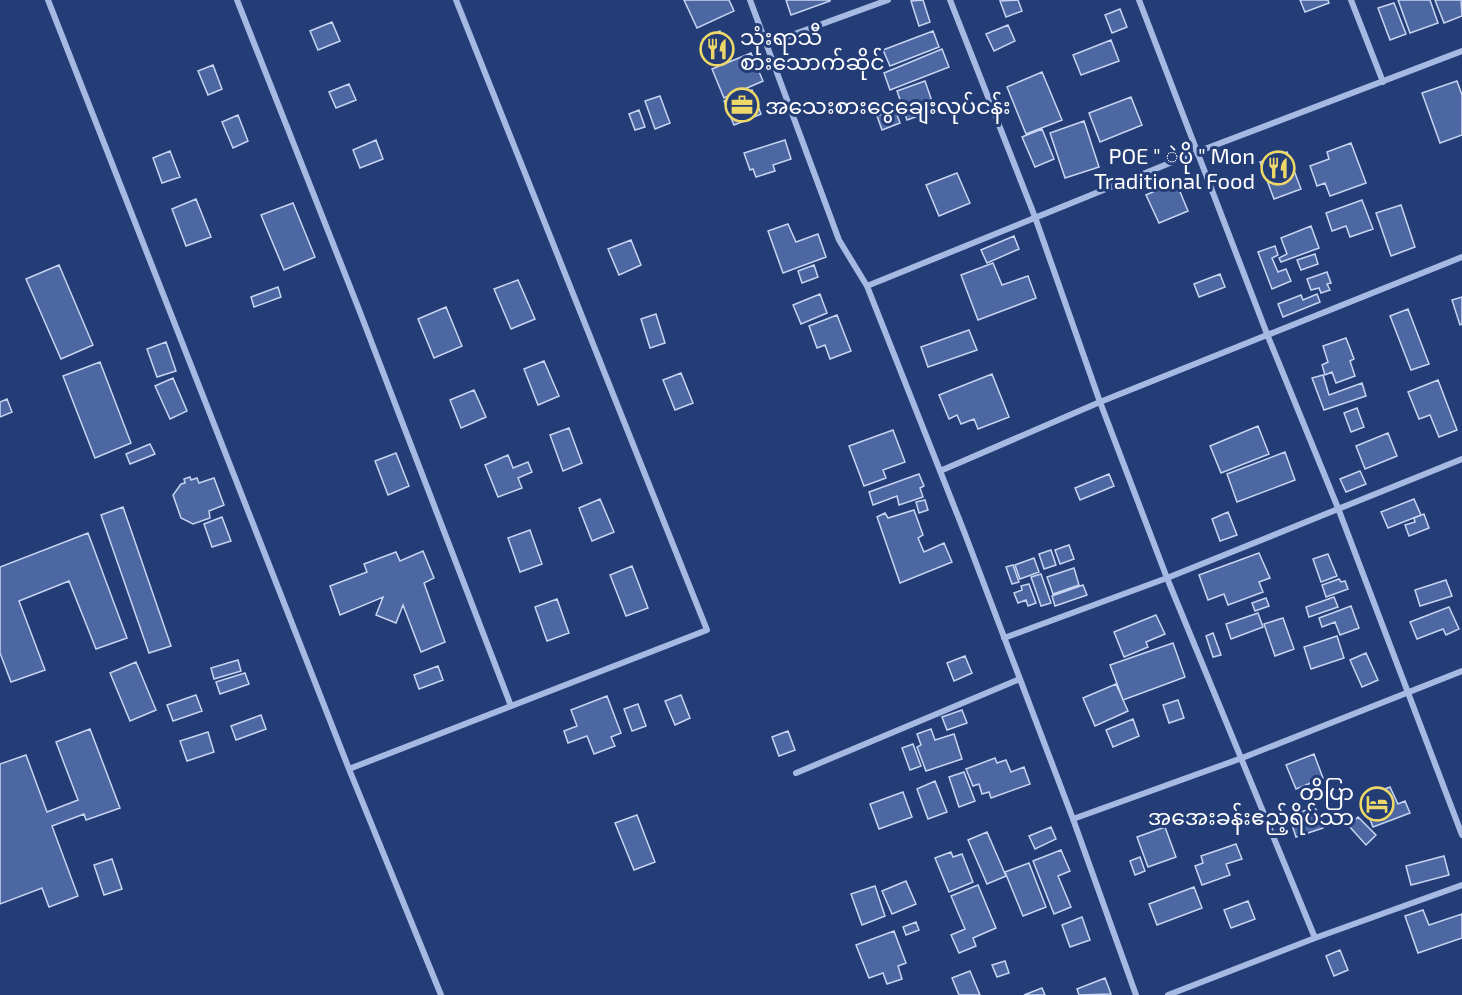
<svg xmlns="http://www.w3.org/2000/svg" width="1462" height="995" font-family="'Exo 2','Noto Sans Myanmar',sans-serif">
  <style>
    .building { fill: #4c67a1; stroke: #c7d5f3; stroke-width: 1.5 }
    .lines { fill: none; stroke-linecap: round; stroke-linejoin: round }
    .minor { stroke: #a5b9e3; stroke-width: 6 }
    .labels { text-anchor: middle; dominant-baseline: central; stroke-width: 6; stroke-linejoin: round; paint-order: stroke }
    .poi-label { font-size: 22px; fill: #fff; stroke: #243d77; text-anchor: start }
  </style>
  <rect width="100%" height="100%" fill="#243d77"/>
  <path class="building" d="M684,0H729L734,11L697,28Z
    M786,0H830V1L791,15Z
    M923,0L930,22L919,26L911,1Z
    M1018,0L1022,11L1006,17L1000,1Z
    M1300,0H1328L1329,3L1305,12Z
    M1398,0H1430L1438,23L1410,33Z
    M1435,0H1461L1462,16L1444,23Z
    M1394,3L1406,34L1390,40L1378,8Z
    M1120,9L1127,27L1112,33L1105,15Z
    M332,22L340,41L318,50L310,31Z
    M1008,25L1015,41L994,51L986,34Z
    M720,31L732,56L715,64L703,39Z
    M933,31L939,47L890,66L883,50Z
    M1111,40L1119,61L1081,75L1073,55Z
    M942,49L949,67L890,90L884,73Z
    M751,53L763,81L724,98L712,69Z
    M213,65L222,89L208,95L198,71Z
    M1042,72L1062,120L1026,134L1007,87Z
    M925,81L935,110L907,120L897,91Z
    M1457,81L1462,95V135L1440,143L1422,93Z
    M349,84L356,100L336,108L329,92Z
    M752,90L761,114L734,125L724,101Z
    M660,96L670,123L655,129L645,101Z
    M1131,97L1142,125L1100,142L1089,113Z
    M895,109L900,123L882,130L877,116Z
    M639,110L645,127L635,130L629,114Z
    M238,115L248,141L233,148L222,122Z
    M1084,121L1099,167L1065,178L1050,133Z
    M1042,129L1054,159L1035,167L1022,137Z
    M376,140L383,159L360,168L353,150Z
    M785,140L791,159L773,165L775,171L756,177L753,169L750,170L744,153Z
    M1351,143L1366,183L1330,196L1325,183L1317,186L1310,166L1329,159L1327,152Z
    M170,151L180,177L162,183L153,158Z
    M1287,152L1301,189L1274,199L1260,162Z
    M957,173L970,203L939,216L926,185Z
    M1176,182L1188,211L1159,223L1146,195Z
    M196,199L211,237L186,246L172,209Z
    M1362,200L1373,229L1350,237L1346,226L1332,231L1326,213Z
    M293,203L315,257L284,270L261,215Z
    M1401,205L1415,247L1391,256L1376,213Z
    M788,224L796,242L818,234L826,257L783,273L768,231Z
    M1311,226L1319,248L1281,262L1279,258L1287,254L1281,238Z
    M1014,236L1019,249L987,263L981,250Z
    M631,240L641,265L619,275L608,249Z
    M1275,246L1278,255L1272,258L1278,272L1286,269L1291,281L1272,289L1258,252Z
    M1315,254L1318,264L1301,270L1297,260Z
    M993,263L1002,285L1028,276L1036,298L978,320L961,275Z
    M59,265L93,345L61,359L26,279Z
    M814,265L818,277L802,283L798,271Z
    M1327,272L1331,283L1327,284L1330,290L1321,293L1319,288L1311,290L1307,279Z
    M1220,274L1225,287L1199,297L1194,284Z
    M518,280L535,319L511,329L494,289Z
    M278,287L281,297L254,307L251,297Z
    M820,294L827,313L801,324L793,305Z
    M1317,294L1320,302L1283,317L1278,304L1301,295L1303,300Z
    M1462,297V324L1460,325L1452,300Z
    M446,307L462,346L434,358L418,319Z
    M1408,309L1429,364L1411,370L1390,316Z
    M656,314L665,343L650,348L641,319Z
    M837,315L851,351L830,359L825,345L817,348L809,326Z
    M969,330L977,350L928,367L921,347Z
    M1346,338L1354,359L1350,361L1355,376L1336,383L1332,372L1325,375L1322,365L1328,362L1323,346Z
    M166,342L176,371L157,377L147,349Z
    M544,361L559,396L538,405L524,369Z
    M100,362L131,443L95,458L63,376Z
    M681,373L693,403L675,410L663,380Z
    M992,374L1009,417L978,429L974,419L961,424L957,415L949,419L939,395Z
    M1323,375L1329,395L1362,383L1366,396L1324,410L1312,378Z
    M173,378L187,411L170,419L155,386Z
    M1438,380L1457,430L1439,437L1430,415L1419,419L1408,392Z
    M474,390L486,417L461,428L450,400Z
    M7,399L12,412L0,417V402Z
    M1357,408L1364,427L1351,432L1344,413Z
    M1258,426L1269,454L1221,473L1210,446Z
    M569,428L582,463L563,471L550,435Z
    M893,430L905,462L883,470L886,478L864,486L849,446Z
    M1388,433L1397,456L1365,469L1356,446Z
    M150,444L155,454L130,464L126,454Z
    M1285,452L1295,480L1237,502L1227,474Z
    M396,453L409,486L388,495L375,461Z
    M508,455L513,468L528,462L532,472L518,478L522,488L498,497L485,465Z
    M1360,471L1366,484L1346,492L1340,479Z
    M919,474L924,486L920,488L923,497L899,505L897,496L873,505L869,492Z
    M1109,474L1114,486L1080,500L1075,488Z
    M190,477L191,480L197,478L199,483L214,478L224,505L209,511L210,518L193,524L181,518L173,495L181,484L185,483L184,479Z
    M600,499L614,532L592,541L579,508Z
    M1414,499L1421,515L1388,528L1381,512Z
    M925,500L928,510L919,513L916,502Z
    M123,507L171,646L149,653L101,515Z
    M914,510L923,535L918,538L924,552L944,543L952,562L900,583L877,517L885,513L888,518Z
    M1228,512L1237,535L1220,541L1212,519Z
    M1424,514L1429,528L1409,536L1405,525L1415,522L1414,518Z
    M222,517L231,541L212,547L204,524Z
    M530,530L542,564L520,572L508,538Z
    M88,533L127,638L96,649L69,581L19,601L45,670L11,682L0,653V567Z
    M1069,545L1074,559L1060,564L1055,550Z
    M1051,550L1056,565L1044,569L1039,554Z
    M423,551L434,578L424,583L445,642L421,652L403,605L396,623L376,615L383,597L340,615L330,586L367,572L364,564L396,552L400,561Z
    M1259,553L1270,578L1259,582L1263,592L1228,605L1224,594L1208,600L1199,575Z
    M1328,554L1337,576L1321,582L1313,559Z
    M1034,558L1039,572L1020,579L1015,565Z
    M1013,565L1019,582L1012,584L1006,567Z
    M632,566L648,608L626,616L610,575Z
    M1074,568L1079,585L1053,594L1047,577Z
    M1041,574L1051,603L1041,606L1031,577Z
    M1339,579L1341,582L1345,581L1348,589L1326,597L1322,585Z
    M1446,580L1452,596L1420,606L1415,590Z
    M1029,584L1036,603L1028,606L1026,600L1018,603L1014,593L1022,590L1021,586Z
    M1083,585L1087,595L1055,606L1052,596Z
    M1334,597L1338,607L1309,617L1306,607Z
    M1266,598L1269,606L1255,611L1252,603Z
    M557,599L569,633L547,641L535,607Z
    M1351,606L1359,628L1340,635L1335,622L1322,627L1319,618Z
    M1449,607L1459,629L1446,635L1443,629L1417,639L1410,622Z
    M1258,613L1263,627L1231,639L1226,624Z
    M1156,615L1165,634L1146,642L1148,647L1124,657L1114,632Z
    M1283,618L1294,649L1275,656L1264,624Z
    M1213,633L1221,655L1213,657L1206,636Z
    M1337,636L1344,658L1311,669L1304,647Z
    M1173,643L1185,677L1123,700L1110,665Z
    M1366,653L1378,680L1362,687L1350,660Z
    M965,656L972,673L954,681L947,663Z
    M238,660L241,671L214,679L211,668Z
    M136,662L156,710L130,721L110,673Z
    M438,666L443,680L419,689L414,675Z
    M245,673L249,684L220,694L216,682Z
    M1116,684L1128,711L1095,726L1083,698Z
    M196,695L202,711L173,721L167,705Z
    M681,695L690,718L675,725L665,701Z
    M607,696L621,733L611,737L615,746L594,754L587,736L568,743L564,731L577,726L571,710Z
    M1178,700L1184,718L1169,723L1163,705Z
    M638,704L646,726L632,731L624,709Z
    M962,710L967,723L947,730L942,717Z
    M261,715L266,729L236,740L231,726Z
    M1133,719L1139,736L1113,747L1106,730Z
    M90,729L120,808L86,820L84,814L52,826L78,896L49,907L42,888L0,904V764L26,755L47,812L78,800L56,742Z
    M931,729L935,740L954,734L962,759L926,771L917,747L921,745L917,734Z
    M788,731L795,750L779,756L772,737Z
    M208,732L214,752L187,761L180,741Z
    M913,744L921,766L910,770L902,748Z
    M1314,754L1323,778L1296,789L1286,765Z
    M995,758L997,763L1006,760L1011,772L1024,767L1030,784L991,798L989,792L982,794L979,784L973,786L966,769Z
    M964,772L975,801L959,807L949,777Z
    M935,781L947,812L928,819L917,789Z
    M1390,787L1398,804L1405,801L1410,813L1373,827L1362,798Z
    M903,792L912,817L879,829L870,804Z
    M1315,807L1323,828L1296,837L1289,816Z
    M637,815L655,862L634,870L615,823Z
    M1358,817L1376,835L1366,845L1349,826Z
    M1051,827L1056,839L1035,849L1029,836Z
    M1165,827L1176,857L1148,867L1137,837Z
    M987,832L1006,876L987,884L968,840Z
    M1236,844L1242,859L1226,864L1230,875L1202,885L1195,866L1203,863L1201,856Z
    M1061,850L1070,871L1058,876L1071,907L1054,914L1033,861Z
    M951,852L953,857L962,854L973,882L949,892L935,858Z
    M1444,856L1449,875L1411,885L1406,866Z
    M1140,857L1145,871L1135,875L1130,861Z
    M112,859L122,889L104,895L94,865Z
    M1029,863L1046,907L1023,916L1005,872Z
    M906,881L916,904L892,914L882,891Z
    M978,885L996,928L973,938L976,946L959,953L951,935L965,929L951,896Z
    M875,886L885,916L862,925L851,894Z
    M1194,887L1202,908L1157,925L1149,904Z
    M1248,901L1255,919L1231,928L1224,910Z
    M1423,910L1429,925L1462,914V938L1418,953L1405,916Z
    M1082,917L1090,940L1070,947L1062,925Z
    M916,922L919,930L906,935L903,927Z
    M894,931L906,963L898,966L902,979L887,984L883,973L869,978L856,945Z
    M1340,950L1348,970L1334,976L1326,956Z
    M1005,961L1009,973L997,977L992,965Z
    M970,971L980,995H959L952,978Z
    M1105,978L1111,994L1079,995L1077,989Z
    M1042,988L1045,995H1024Z"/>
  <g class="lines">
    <path class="minor" d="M48,0L349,769L441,995
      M237,0L358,307L511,706
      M750,0L839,240L867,286L965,534L1073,819L1136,995
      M950,0L1035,217L1100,402L1167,578L1315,938
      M1139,0L1267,334L1338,508L1462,835
      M1351,0L1383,82
      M767,44L888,0
      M867,286L1197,152L1462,51
      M940,471L1100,402L1462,257
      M1004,638L1167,578L1462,459
      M349,769L707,630L456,0
      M796,773L1020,679
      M1073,819L1242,758L1462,671
      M1168,995L1315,938L1462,885"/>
  </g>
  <defs>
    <g id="restaurant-ring" transform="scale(1.725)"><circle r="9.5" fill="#243d77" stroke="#edd869" stroke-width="1.5"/><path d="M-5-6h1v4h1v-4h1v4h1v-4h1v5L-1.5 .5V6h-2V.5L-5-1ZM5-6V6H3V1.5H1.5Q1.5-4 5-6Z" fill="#edd869"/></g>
    <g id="office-ring" transform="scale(1.725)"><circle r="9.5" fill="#243d77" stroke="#edd869" stroke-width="1.5"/><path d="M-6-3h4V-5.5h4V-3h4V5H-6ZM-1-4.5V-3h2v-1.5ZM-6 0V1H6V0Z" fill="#edd869"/></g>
    <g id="hotel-ring" transform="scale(1.725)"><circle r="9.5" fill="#243d77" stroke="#edd869" stroke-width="1.5"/><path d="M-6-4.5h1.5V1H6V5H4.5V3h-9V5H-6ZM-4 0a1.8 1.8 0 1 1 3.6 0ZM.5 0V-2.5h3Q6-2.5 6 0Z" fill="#edd869"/></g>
  </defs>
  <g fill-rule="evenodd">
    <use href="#restaurant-ring" x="717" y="49"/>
    <use href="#office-ring" x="742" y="105"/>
    <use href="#restaurant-ring" x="1278" y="168"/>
    <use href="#hotel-ring" x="1377" y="804"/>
  </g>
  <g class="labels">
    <g class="poi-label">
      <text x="740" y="36">သုံးရာသီ<tspan x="740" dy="25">စားသောက်ဆိုင်</tspan></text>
      <text x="765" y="105">အသေးစားငွေချေးလုပ်ငန်း</text>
      <text x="1255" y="155" text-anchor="end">POE " ဲပို " Mon<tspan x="1255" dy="25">Traditional Food</tspan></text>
      <text x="1354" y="791" text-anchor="end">တိပြာ<tspan x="1354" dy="25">အအေးခန်းဧည့်ရိပ်သာ</tspan></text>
    </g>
  </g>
</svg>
